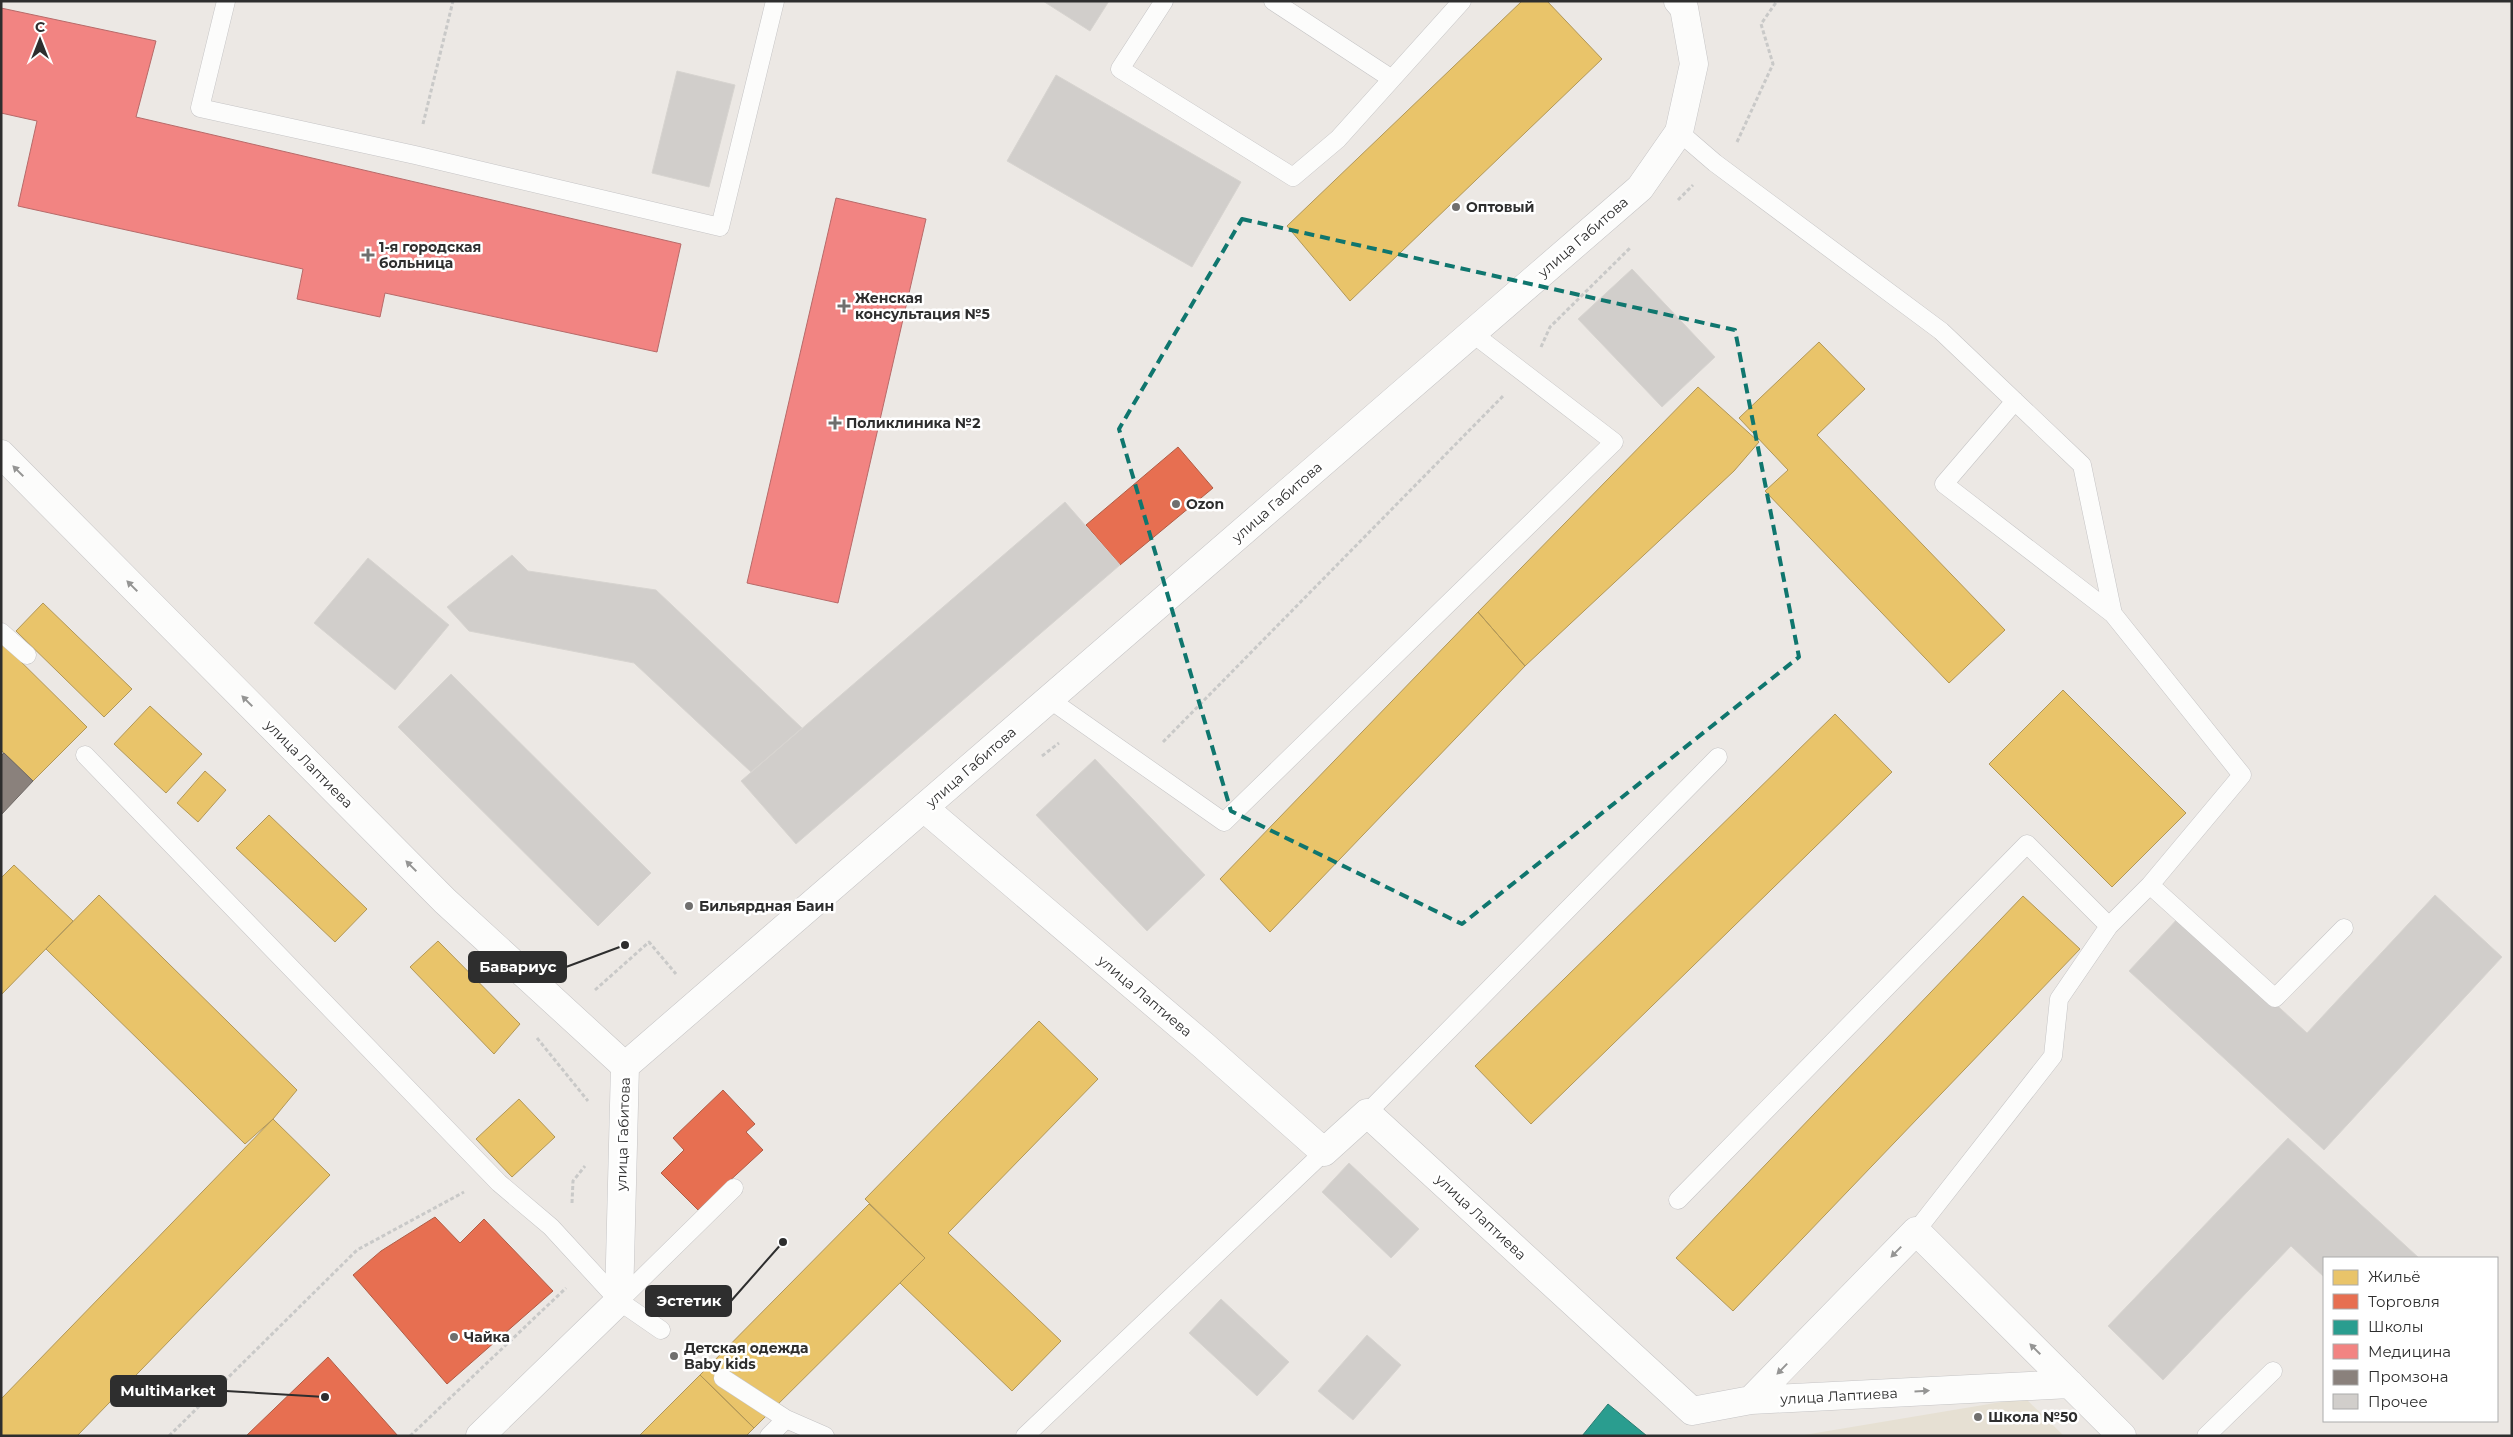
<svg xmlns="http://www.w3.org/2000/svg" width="2513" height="1437" font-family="Montserrat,sans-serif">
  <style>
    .education { fill: #e6e0d3 }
    .homes { fill: #e9c46a; stroke: #b19758 }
    .shops { fill: #e76f51; stroke: #b05c46 }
    .schools { fill: #2a9d8f; stroke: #2b7c72 }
    .health { fill: #f28482; stroke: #b76a69 }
    .industry { fill: #8a817c; stroke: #6e6865 }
    .building { fill: #d1cecb; stroke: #d7d4d0 }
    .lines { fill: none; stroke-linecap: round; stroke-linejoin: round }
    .service-casing { stroke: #c5c4c5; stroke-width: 19 }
    .minor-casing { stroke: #c5c4c5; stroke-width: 29 }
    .tertiary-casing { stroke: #c5c4c5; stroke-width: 29 }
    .path { stroke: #c9c9c8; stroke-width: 3; stroke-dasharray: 4 2.5; stroke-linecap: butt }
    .service { stroke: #fcfcfb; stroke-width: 18 }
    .minor { stroke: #fcfcfb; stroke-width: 28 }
    .tertiary { stroke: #fcfcfb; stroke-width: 28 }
    .oneway { fill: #959594 }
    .marked { fill: none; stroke: #0f766e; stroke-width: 4; stroke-dasharray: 10 6; stroke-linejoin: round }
    .poi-dot { fill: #706f6e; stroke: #fff; stroke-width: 2 }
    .labels { text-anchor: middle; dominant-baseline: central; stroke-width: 5; stroke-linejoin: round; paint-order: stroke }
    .poi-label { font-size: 14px; font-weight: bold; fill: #2e2e2e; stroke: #fff; text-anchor: start }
    .street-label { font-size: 14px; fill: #2e2e2e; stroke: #fff }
    .leader { fill: none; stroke: #2e2e2e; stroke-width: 2 }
    .callout-dot { fill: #2e2e2e; stroke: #fff; stroke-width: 2 }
    .callout { fill: #2e2e2e; stroke: #2e2e2e; stroke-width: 2 }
    .callout-label { font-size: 15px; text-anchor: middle; font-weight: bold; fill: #fff }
  </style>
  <rect width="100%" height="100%" fill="#ece8e4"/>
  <path class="education" d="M2025,1398L2064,1436H1798Z"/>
  <path class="homes" d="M1522,1H1547L1602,59L1350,301L1287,226Z
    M1819,342L1865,389L1817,435L2005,630L1949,683L1765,491L1788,470L1739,418Z
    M1698,387L1759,442L1734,471L1525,666L1478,612Z
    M43,603L132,689L104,717L16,631Z
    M1478,612L1525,666L1270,932L1220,879Z
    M1,642L87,727L33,781L1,750Z
    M2063,690L2186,813L2112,887L1989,764Z
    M150,706L202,754L166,793L114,744Z
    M1835,714L1892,772L1531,1124L1475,1066Z
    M205,771L226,790L198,822L177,803Z
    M269,815L367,909L335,942L236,848Z
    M14,865L73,921L1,995V878Z
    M99,895L297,1090L273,1119L245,1144L46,949Z
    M2023,896L2080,949L1733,1311L1676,1258Z
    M438,941L520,1024L494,1054L410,967Z
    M1039,1021L1098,1079L948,1233L1061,1341L1012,1391L900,1283L925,1258L865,1199Z
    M519,1099L555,1137L512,1177L476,1139Z
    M273,1119L330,1175L77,1436H1V1399Z
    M869,1204L925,1258L754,1428L700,1375Z
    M700,1375L754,1428L746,1436H639Z"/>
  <path class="shops" d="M1178,447L1213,488L1120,565L1086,525Z
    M723,1090L755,1124L746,1132L763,1150L698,1210L661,1173L684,1150L673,1138Z
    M435,1217L460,1243L484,1219L553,1291L447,1384L353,1275L381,1251Z
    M328,1357L398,1436H246Z"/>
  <path class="schools" d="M1608,1404L1647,1436H1582Z"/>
  <path class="health" d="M1,8L156,41L136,117L681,244L657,352L385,293L380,317L297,299L303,269L18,206L37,121L1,113Z
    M836,198L926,219L838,603L747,583Z"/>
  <path class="industry" d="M4,753L33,781L1,815V756Z"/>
  <path class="building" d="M1043,1H1109L1090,31Z
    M677,71L735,85L709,187L652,173Z
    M1056,75L1241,182L1192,267L1007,161Z
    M1632,269L1715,357L1662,407L1578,319Z
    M1065,502L1120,565L796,844L741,781Z
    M512,555L528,571L656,590L802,728L751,772L634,663L469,631L447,607Z
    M368,558L449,625L395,690L314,623Z
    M451,674L651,873L598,926L398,727Z
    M1095,759L1205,875L1147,931L1036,815Z
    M2435,895L2502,957L2324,1150L2129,971L2180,916L2307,1033Z
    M2288,1138L2419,1258H2324V1277L2291,1246L2163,1380L2108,1326Z
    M1349,1163L1419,1229L1391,1258L1322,1192Z
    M1221,1299L1289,1362L1257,1396L1189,1333Z
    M1367,1335L1401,1365L1353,1420L1318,1391Z"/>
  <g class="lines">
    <g class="service-casing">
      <path id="service" d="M226,1L200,108L415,155L720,227L775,1
        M1164,1L1120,69L1293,177L1338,139L1462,1
        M1273,1L1392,79
        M1679,132L1715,163L1941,331L2082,465L2113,614L2242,775L2150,885
        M2015,401L1944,484L2113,614
        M1,632L27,655
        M1049,699L1224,822L1614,442L1472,333
        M85,755L499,1183L551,1227L619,1301L661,1330
        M2109,926L2150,885L2275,998L2344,928
        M1367,1113L1718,757
        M1678,1200L2027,844L2109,926L2059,999L2053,1056L1916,1231
        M619,1301L734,1188
        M723,1378L786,1419L825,1436
        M769,1436L786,1419
        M1025,1436L1324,1152
        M2206,1436L2273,1371"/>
    </g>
    <g class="minor-casing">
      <path id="minor" d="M1,454L445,901L625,1066
        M924,808L1203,1045L1324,1152L1367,1113L1692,1411L1751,1400L2070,1384
        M1751,1400L1916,1231L2122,1436"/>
    </g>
    <g class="tertiary-casing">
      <path id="tertiary" d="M480,1436L619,1301L625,1066L1640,188L1679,132L1694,64L1684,8L1678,1"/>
    </g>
    <path class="path" d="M423,124L453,1
      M1737,142L1773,64L1761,24L1777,1
      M1678,200L1693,185
      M1541,347L1550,327L1631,247
      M1163,742L1504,395
      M1042,756L1059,743
      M595,990L649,942L676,974
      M537,1038L588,1101
      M572,1203L573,1181L585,1166
      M169,1436L357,1250L464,1192
      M410,1436L566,1288"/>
    <use href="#service" class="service"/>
    <use href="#minor" class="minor"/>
    <use href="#tertiary" class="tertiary"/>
  </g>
  <defs><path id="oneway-solid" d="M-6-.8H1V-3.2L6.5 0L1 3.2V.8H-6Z" transform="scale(1.25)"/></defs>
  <g class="oneway">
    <use href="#oneway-solid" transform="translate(18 471) rotate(-135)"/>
    <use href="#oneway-solid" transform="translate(132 586) rotate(-135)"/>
    <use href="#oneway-solid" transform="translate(247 701) rotate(-135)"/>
    <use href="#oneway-solid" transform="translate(411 866) rotate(-135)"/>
    <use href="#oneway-solid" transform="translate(1896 1252) rotate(134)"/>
    <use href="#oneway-solid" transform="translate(2035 1349) rotate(-135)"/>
    <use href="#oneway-solid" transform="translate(1782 1369) rotate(134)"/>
    <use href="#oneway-solid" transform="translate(1922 1391) rotate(-3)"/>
  </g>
  <path class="marked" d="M1242,219L1735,330L1799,657L1462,924L1231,811L1119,429Z"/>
  <g class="poi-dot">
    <circle cx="1456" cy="207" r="5"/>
    <path d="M365.5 247.5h5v5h5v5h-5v5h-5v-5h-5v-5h5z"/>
    <path d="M841.5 298.5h5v5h5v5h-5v5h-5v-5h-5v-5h5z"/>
    <path d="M832.5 415.5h5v5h5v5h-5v5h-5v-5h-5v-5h5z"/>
    <circle cx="1176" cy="504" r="5"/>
    <circle cx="689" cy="906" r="5"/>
    <circle cx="454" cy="1337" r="5"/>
    <circle cx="674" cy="1356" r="5"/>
    <circle cx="1978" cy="1417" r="5"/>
  </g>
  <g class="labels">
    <g class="poi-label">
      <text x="1466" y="207">Оптовый</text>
      <text x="379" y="247">1-я городская<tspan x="379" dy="16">больница</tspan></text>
      <text x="855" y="298">Женская<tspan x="855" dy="16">консультация №5</tspan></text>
      <text x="846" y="423">Поликлиника №2</text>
      <text x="1186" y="504">Ozon</text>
      <text x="699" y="906">Бильярдная Баин</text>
      <text x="464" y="1337">Чайка</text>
      <text x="684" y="1348">Детская одежда<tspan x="684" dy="16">Baby kids</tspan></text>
      <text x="1988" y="1417">Школа №50</text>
    </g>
    <g class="street-label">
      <text transform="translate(1583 237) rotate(-41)">улица Габитова</text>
      <text transform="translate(1277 502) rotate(-41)">улица Габитова</text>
      <text transform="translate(309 764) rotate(45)">улица Лаптиева</text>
      <text transform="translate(971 767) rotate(-41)">улица Габитова</text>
      <text transform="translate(1145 996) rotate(40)">улица Лаптиева</text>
      <text transform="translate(623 1134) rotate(-88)">улица Габитова</text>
      <text transform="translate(1481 1217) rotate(43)">улица Лаптиева</text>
      <text transform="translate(1839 1396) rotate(-3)">улица Лаптиева</text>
    </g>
  </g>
  <path class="leader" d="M625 945L566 967M783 1242L731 1301M325 1397L226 1391"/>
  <g class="callout-dot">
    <circle cx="625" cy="945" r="5"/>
    <circle cx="783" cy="1242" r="5"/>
    <circle cx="325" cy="1397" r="5"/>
  </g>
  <g class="callout">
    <rect x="469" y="952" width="97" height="30" rx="5"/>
    <rect x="646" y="1286" width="85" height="30" rx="5"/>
    <rect x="111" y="1376" width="115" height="30" rx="5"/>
  </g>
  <g class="callout-label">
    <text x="518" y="972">Бавариус</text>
    <text x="689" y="1306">Эстетик</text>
    <text x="168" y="1396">MultiMarket</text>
  </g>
  <rect width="2513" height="1437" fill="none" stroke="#2e2e2e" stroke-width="5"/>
  <rect x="2323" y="1257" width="175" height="165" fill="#ffffff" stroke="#ababab"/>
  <rect x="2333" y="1270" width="25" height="15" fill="#e9c46a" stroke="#ababab"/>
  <text x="2368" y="1282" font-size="15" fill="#2e2e2e">Жильё</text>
  <rect x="2333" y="1294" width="25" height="15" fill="#e76f51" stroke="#ababab"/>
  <text x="2368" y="1307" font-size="15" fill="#2e2e2e">Торговля</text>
  <rect x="2333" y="1320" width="25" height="15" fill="#2a9d8f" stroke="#ababab"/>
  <text x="2368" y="1332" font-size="15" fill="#2e2e2e">Школы</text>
  <rect x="2333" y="1344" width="25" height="15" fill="#f28482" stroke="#ababab"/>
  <text x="2368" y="1357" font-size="15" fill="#2e2e2e">Медицина</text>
  <rect x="2333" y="1370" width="25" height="15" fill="#8a817c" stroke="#ababab"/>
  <text x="2368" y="1382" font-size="15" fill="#2e2e2e">Промзона</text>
  <rect x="2333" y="1394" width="25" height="15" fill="#d1cecb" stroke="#ababab"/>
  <text x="2368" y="1407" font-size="15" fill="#2e2e2e">Прочее</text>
  <g transform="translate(40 40)" stroke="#ffffff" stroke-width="4" paint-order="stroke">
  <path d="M0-4L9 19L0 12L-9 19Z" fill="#2e2e2e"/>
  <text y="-8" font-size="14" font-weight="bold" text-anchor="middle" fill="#2e2e2e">С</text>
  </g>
</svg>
